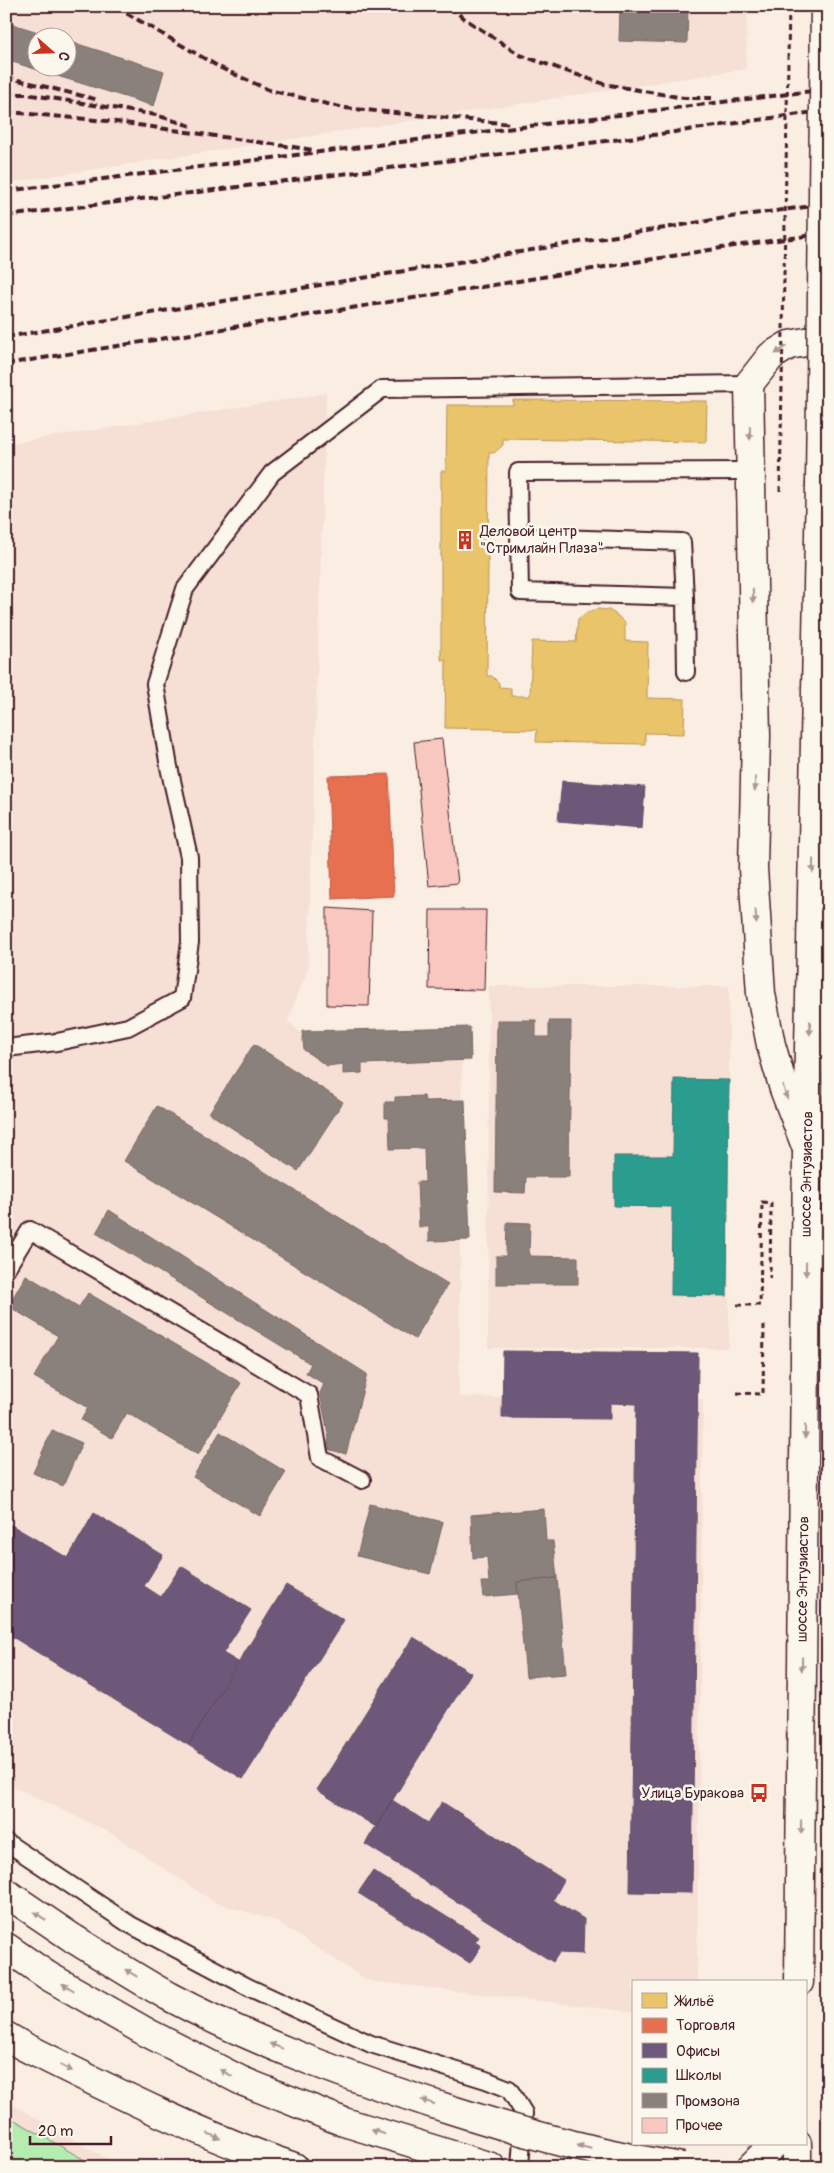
<svg xmlns="http://www.w3.org/2000/svg" width="834" height="2173" font-family="Pangolin,sans-serif">
  <style>
    .built { fill: #f6dfd5; fill-rule: evenodd }
    .green { fill: #b5edb1; stroke: #80866e }
    .homes { fill: #e9c46a; stroke: #b99257 }
    .shops { fill: #e76f51; stroke: #b85746 }
    .offices { fill: #6d597a; stroke: #624862 }
    .schools { fill: #2a9d8f; stroke: #347771 }
    .industry { fill: #8a817c; stroke: #776464 }
    .building { fill: #f8c8c0; stroke: #4a1f2b }
    .lines { fill: none; stroke-linecap: round; stroke-linejoin: round }
    .lane-casing { stroke: #4a1f2b; stroke-width: 20 }
    .secondary-casing { stroke: #4a1f2b; stroke-width: 31 }
    .primary-casing { stroke: #4a1f2b; stroke-width: 31 }
    .path { stroke: #4a1f2b; stroke-width: 3; stroke-dasharray: 5 4; stroke-linecap: butt }
    .lane { stroke: #fbf7ec; stroke-width: 16 }
    .secondary { stroke: #fbf7ec; stroke-width: 28 }
    .primary { stroke: #fbf7ec; stroke-width: 28 }
    .rail { stroke: #4a1f2b; stroke-width: 4; stroke-dasharray: 8 4; stroke-linecap: butt }
    .secondary-bridge-casing { stroke: #4a1f2b; stroke-width: 31; stroke-linecap: butt }
    .primary-bridge-casing { stroke: #4a1f2b; stroke-width: 31; stroke-linecap: butt }
    .path-bridge { stroke: #4a1f2b; stroke-width: 3; stroke-dasharray: 5 4; stroke-linecap: butt }
    .secondary-bridge { stroke: #fbf7ec; stroke-width: 28 }
    .primary-bridge { stroke: #fbf7ec; stroke-width: 28 }
    .oneway { fill: #ab9695 }
    .labels { text-anchor: middle; dominant-baseline: central; stroke-width: 5; stroke-linejoin: round; paint-order: stroke }
    .poi-label { font-size: 15px; fill: #4a1f2b; stroke: #fbf7ec; text-anchor: start }
    .street-label { font-size: 15px; fill: #4a1f2b; stroke: #fbf7ec }
  </style>
  <rect width="100%" height="100%" fill="#faeee3"/>
  <filter id="ink" filterUnits="userSpaceOnUse"><feTurbulence type="fractalNoise" baseFrequency=".02" numOctaves="2"/><feDisplacementMap in="SourceGraphic" scale="10" xChannelSelector="R" yChannelSelector="G"/><feConvolveMatrix kernelMatrix="1 2 1 2 8 2 1 2 1" color-interpolation-filters="sRGB"/></filter>
  <g filter="url(#ink)">
    <path class="built" d="M6,6H747L746,69L6,183ZM38,38H68V68H38Z
      M326,393L308,968L288,1021L328,1058H462L459,1397L703,1399L697,1982H633V2012L368,1981L276,1921L214,1902L111,1833L6,1783V444Z
      M489,986H729V1348H488Z
      M6,2101L122,2167H6Z"/>
    <path class="green" d="M6,2115L97,2167H6Z"/>
    <path class="homes" d="M513,400L707,401L706,442L503,439V445L494,453H489L487,676H492L499,683V687L511,688V696H530L532,641L576,642L578,619L587,612L598,609L609,610L618,616L625,623V641L648,642L647,698L685,699L684,734L645,733V744L536,742L537,730L445,728L446,660H441V471H446L447,405H513Z"/>
    <path class="shops" d="M389,774L394,896L332,899L328,776Z"/>
    <path class="offices" d="M562,781L645,787L642,828L558,821Z
      M503,1351L698,1353L692,1893L630,1892L636,1404L610,1403V1419L502,1418Z
      M94,1513L163,1555L144,1586L161,1597L181,1566L251,1610L223,1653L238,1662L188,1745L6,1633V1522L68,1558Z
      M286,1585L344,1620L243,1779L188,1745Z
      M413,1637L471,1673L376,1827L317,1790Z
      M392,1800L428,1823L442,1802L564,1880L553,1900L584,1919L583,1954L559,1953L553,1962L365,1844Z
      M373,1871L479,1937L475,1942L481,1946L470,1963L358,1893Z"/>
    <path class="schools" d="M674,1079L729,1080L727,1296L671,1295L672,1207L614,1206V1156H673Z"/>
    <path class="industry" d="M620,6H688L687,43L619,41Z
      M6,22L57,38H38V68H68V41L164,71L154,106L6,60Z
      M497,1020H536V1037H549V1021H571L569,1177H526L525,1193L495,1192Z
      M470,1027L471,1060L362,1064V1073L343,1074V1064L327,1066L304,1050L302,1031Z
      M254,1044L343,1102L298,1171L209,1113Z
      M424,1096L425,1101L465,1100L470,1240L429,1241V1227H419L417,1182H425L424,1148L390,1149L389,1118H385V1102H395V1097Z
      M157,1106L448,1284L415,1339L124,1161Z
      M109,1210L367,1374L346,1454L327,1449L329,1438L320,1393L324,1384L306,1373L311,1364L96,1233Z
      M507,1222L530,1223L529,1256L578,1257V1284H496V1256H506Z
      M26,1275L79,1307L88,1293L241,1383L198,1455L127,1413L112,1438L81,1420L88,1408L34,1377L58,1336L8,1306Z
      M52,1430L82,1443L63,1486L33,1473Z
      M220,1432L286,1472L260,1516L193,1477Z
      M370,1504L443,1522L430,1574L357,1556Z
      M544,1509L546,1541H553L557,1578L517,1582L518,1594L483,1597L481,1582H489L487,1557L473,1558L471,1515Z
      M557,1578L566,1674L526,1677L517,1582Z"/>
    <path class="building" d="M442,739L458,883L429,886L414,742Z
      M327,908L372,911L369,1006L327,1005Z
      M430,910H486L484,990L429,989Z"/>
    <g class="lines">
      <g class="lane-casing">
        <path id="lane" d="M524,537L682,542L685,597
          M686,672L685,597L520,592L518,472L750,471
          M6,1048L57,1042L128,1027L182,998L190,942L189,857L169,767L155,684L185,589L272,473L382,389L749,384
          M6,1269L30,1230L309,1395L320,1458L362,1480
          M6,1842L129,1924L248,1987L371,2044L486,2080L509,2089L524,2113L520,2167"/>
      </g>
      <g class="secondary-casing">
        <path id="secondary" d="M807,1149L784,1089L771,1045L761,994L753,868L756,736L749,384L771,356L789,345L828,338
          M6,1893L74,1939
          M6,1947L48,1976L146,2032L242,2081L344,2122L491,2167
          M6,2036L23,2046C111,2090 200,2135 294,2167
          M751,2167L774,2144"/>
      </g>
      <g class="primary-casing">
        <path id="primary" d="M799,1982L807,1151L820,485
          M797,2167V2144"/>
      </g>
      <path class="path" d="M737,1305H760L762,1202L771,1203L770,1278
        M737,1393L763,1394L764,1325"/>
      <use href="#lane" class="lane"/>
      <use href="#secondary" class="secondary"/>
      <use href="#primary" class="primary"/>
      <path class="rail" d="M117,6L126,13L221,68L269,90L344,108L512,124
        M450,6L462,17L520,55L604,84L684,98H712
        M6,77L99,100
        M6,94H26L156,115L194,127
        M6,113H20L117,122L314,150
        M6,191L828,89
        M6,216L653,135L828,110
        M6,337L737,216L828,204
        M6,364L734,246L828,233"/>
      <g class="secondary-bridge-casing">
        <path id="secondary-bridge" d="M74,1939C105,1958 136,1978 168,1996C258,2044 355,2079 452,2110C528,2134 605,2156 683,2167"/>
      </g>
      <g class="primary-bridge-casing">
        <path id="primary-bridge" d="M820,485L825,6"/>
      </g>
      <path class="path-bridge" d="M780,491L789,6"/>
      <use href="#secondary-bridge" class="secondary-bridge"/>
      <use href="#primary-bridge" class="primary-bridge"/>
    </g>
    <defs><path id="oneway-solid" d="M-6-.8H1V-3.2L6.5 0L1 3.2V.8H-6Z" transform="scale(1.25)"/></defs>
    <g class="oneway">
      <use href="#oneway-solid" transform="translate(781 350) rotate(147)"/>
      <use href="#oneway-solid" transform="translate(750 433) rotate(89)"/>
      <use href="#oneway-solid" transform="translate(753 596) rotate(89)"/>
      <use href="#oneway-solid" transform="translate(755 784) rotate(91)"/>
      <use href="#oneway-solid" transform="translate(813 866) rotate(91)"/>
      <use href="#oneway-solid" transform="translate(756 917) rotate(86)"/>
      <use href="#oneway-solid" transform="translate(810 1028) rotate(91)"/>
      <use href="#oneway-solid" transform="translate(785 1092) rotate(71)"/>
      <use href="#oneway-solid" transform="translate(806 1269) rotate(91)"/>
      <use href="#oneway-solid" transform="translate(805 1432) rotate(91)"/>
      <use href="#oneway-solid" transform="translate(802 1664) rotate(91)"/>
      <use href="#oneway-solid" transform="translate(801 1827) rotate(91)"/>
      <use href="#oneway-solid" transform="translate(40 1916) rotate(-146)"/>
      <use href="#oneway-solid" transform="translate(131 1973) rotate(-149)"/>
      <use href="#oneway-solid" transform="translate(68 1987) rotate(-150)"/>
      <use href="#oneway-solid" transform="translate(276 2046) rotate(-158)"/>
      <use href="#oneway-solid" transform="translate(66 2068) rotate(26)"/>
      <use href="#oneway-solid" transform="translate(226 2073) rotate(-153)"/>
      <use href="#oneway-solid" transform="translate(428 2102) rotate(-162)"/>
      <use href="#oneway-solid" transform="translate(378 2132) rotate(-162)"/>
      <use href="#oneway-solid" transform="translate(214 2136) rotate(23)"/>
      <use href="#oneway-solid" transform="translate(584 2147) rotate(-166)"/>
    </g>
  </g>
  <defs>
    <g id="building-bare" transform="scale(1.5)"><path d="M-4-6H4V6H1V3H-1V6H-4ZM-2.5-4.3h1.7v1.8h-1.7ZM.8-4.3h1.7v1.8H.8ZM-2.5-1h1.7V.8h-1.7ZM.8-1h1.7V.8H.8Z" fill="#c8321e" stroke="#fbf7ec" stroke-width="2.5" paint-order="stroke"/></g>
    <g id="bus-bare" transform="scale(1.5)"><path d="M-5-6H5V4H4V6H2V4H-2V6H-4V4H-5ZM-3.5-4V0h7V-4ZM-3.5 1.2v1.5H-2V1.2ZM2 1.2v1.5H3.5V1.2Z" fill="#c8321e" stroke="#fbf7ec" stroke-width="2.5" paint-order="stroke"/></g>
  </defs>
  <g fill-rule="evenodd">
    <use href="#building-bare" x="465" y="540"/>
    <use href="#bus-bare" x="759" y="1793"/>
  </g>
  <g class="labels">
    <g class="poi-label">
      <text x="480" y="531">Деловой центр<tspan x="480" dy="17">"Стримлайн Плаза"</tspan></text>
      <text x="744" y="1793" text-anchor="end">Улица Буракова</text>
    </g>
    <g class="street-label">
      <text transform="translate(807 1174) rotate(-89)">шоссе Энтузиастов</text>
      <text transform="translate(803 1579) rotate(-89)">шоссе Энтузиастов</text>
    </g>
  </g>
  <rect width="834" height="2173" fill="none" stroke="#fbf7ec" stroke-width="25"/>
  <rect x="12" y="12" width="809" height="2148" fill="none" stroke="#4a1f2b" stroke-width="2" filter="url(#ink)"/>
  <rect x="632" y="1980" width="175" height="165" fill="#fbf7ec" stroke="#b4a19f"/>
  <rect x="642" y="1993" width="25" height="15" fill="#e9c46a" stroke="#b4a19f"/>
  <text x="676" y="2006" font-size="15" fill="#4a1f2b">Жильё</text>
  <rect x="642" y="2018" width="25" height="15" fill="#e76f51" stroke="#b4a19f"/>
  <text x="676" y="2030" font-size="15" fill="#4a1f2b">Торговля</text>
  <rect x="642" y="2043" width="25" height="15" fill="#6d597a" stroke="#b4a19f"/>
  <text x="676" y="2056" font-size="15" fill="#4a1f2b">Офисы</text>
  <rect x="642" y="2068" width="25" height="15" fill="#2a9d8f" stroke="#b4a19f"/>
  <text x="676" y="2080" font-size="15" fill="#4a1f2b">Школы</text>
  <rect x="642" y="2093" width="25" height="15" fill="#8a817c" stroke="#b4a19f"/>
  <text x="676" y="2106" font-size="15" fill="#4a1f2b">Промзона</text>
  <rect x="642" y="2118" width="25" height="15" fill="#f8c8c0" stroke="#b4a19f"/>
  <text x="676" y="2130" font-size="15" fill="#4a1f2b">Прочее</text>
  <g transform="translate(52 52) rotate(110)"><circle r="24" fill="#fbf7ec" stroke="#b4a19f"/>
  <path d="M0-4L9 19L0 12L-9 19Z" fill="#c8321e"/>
  <text y="-8" font-size="14" font-weight="bold" text-anchor="middle" fill="#4a1f2b">С</text>
  </g>
  <path d="M30 2136v8h81v-8" fill="none" stroke="#4a1f2b" stroke-width="2.5"/>
  <text x="38" y="2136" font-size="15" fill="#4a1f2b" stroke="#fbf7ec" stroke-width="4" paint-order="stroke">20 m</text>
</svg>
